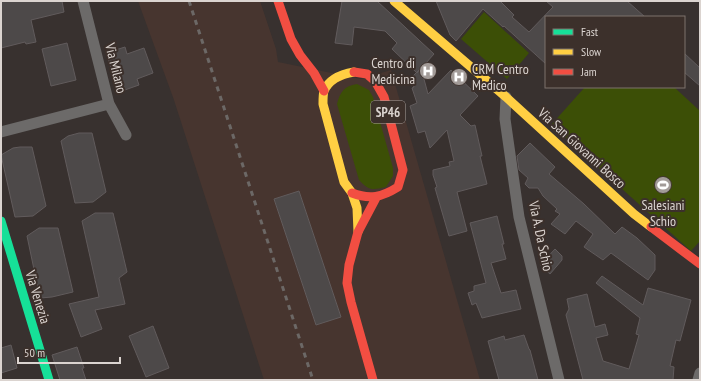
<svg xmlns="http://www.w3.org/2000/svg" width="701" height="381" font-family="'PT Sans Narrow',sans-serif">
  <style>
    .built { fill: #47352f }
    .green { fill: #3c4f06 }
    .building { fill: #4d4949; stroke: #615b5c }
    .lines { fill: none; stroke-linecap: round; stroke-linejoin: round }
    .street { stroke: #6c6a69; stroke-width: 11 }
    .fast { stroke: #16e098; stroke-width: 9 }
    .slow { stroke: #ffcf43; stroke-width: 9 }
    .jam { stroke: #f24e42; stroke-width: 9 }
    .rail { stroke: #6c6866; stroke-width: 3; stroke-dasharray: 5 5; stroke-linecap: butt }
    .labels { text-anchor: middle; dominant-baseline: central; stroke-width: 4; stroke-linejoin: round; paint-order: stroke }
    .shield { fill: #3c302b; stroke: #aba39e; stroke-width: 1 }
    .shield-label { font-size: 13px; font-weight: bold; fill: #dbd4d0 }
    .poi-label { font-size: 14px; fill: #dbd4d0; stroke: #3c302b; text-anchor: end }
    .street-label { font-size: 14px; fill: #dbd4d0; stroke: #3c302b }
  </style>
  <rect width="100%" height="100%" fill="#38312f"/>
  <path class="built" d="M138,1H260L276,49L278,62L361,79L391,70L480,380H264L174,100Z"/>
  <path class="green" d="M484,12L529,53L507,79L461,39Z
    M357,84L369,90L373,97L393,168V176L386,187C372,190 369,191 359,180L337,104C340,92 344,86 357,84Z
    M585,87H674L700,111V241L691,251L551,125Z"/>
  <path class="building" d="M1,1H62L64,12L31,20L36,42L26,44L25,42L1,48Z
    M342,1H377L434,54L417,73L392,49L397,43L385,31L354,27L352,45L335,43Z
    M436,1H500L514,15L512,17L529,32L553,7L546,1H627L645,17H546V64L504,26L503,27L483,9L456,41L450,35Z
    M67,43L76,80L51,86L42,49Z
    M125,47L127,54L144,48L153,73L137,79L139,85L119,92L106,53Z
    M684,53L700,68V86L684,72Z
    M421,68L428,94L451,70L478,96L460,115L471,126L475,125L482,156H480L487,184L457,192L467,231L449,236L435,188L437,187L433,175V170L450,166L449,162L454,161L447,130L430,148L425,131L418,133L410,106L417,103L412,88L414,87L411,78Z
    M79,133H92L106,192L93,202L75,203L61,141L68,136Z
    M530,143L555,167L549,174L584,204L615,234L622,227L637,238L655,255V270L648,280L611,253L603,260L584,247L593,234L576,221L565,234L551,224L560,214L555,211L557,209L543,196L538,188H529L525,184L528,178L519,170L517,156Z
    M20,147H32L46,206L33,216L15,217L1,155L13,148Z
    M299,191L341,317L316,325L274,199Z
    M95,213H113L127,272L119,278L125,304L95,310L102,329L81,337L69,304L99,297L82,221Z
    M497,216L504,244H502L506,259L491,263L501,293L516,290L521,309L482,318L476,303L472,305L468,293L474,291V286L486,283L470,223Z
    M39,228H58L73,292L52,297L40,298L27,236Z
    M555,249L562,256V260L550,274L540,265Z
    M602,276L643,305L648,288L691,300L680,341L676,340L670,366L674,367L673,380H583L566,315L569,309L567,299L587,294L595,327L605,324L608,335L596,338L603,361L629,369L639,335L636,334L640,318L596,283Z
    M153,326L169,368L146,377L129,336Z
    M524,335L529,349L530,350L538,380H499L488,341L504,336L505,340Z
    M11,345L17,368L1,373V348Z
    M77,347L84,368H82L86,380H60L52,355Z"/>
  <g class="lines">
    <path class="street" d="M506,97L505,119L519,217L559,380
      M109,104L126,135
      M1,132L109,104L83,1
      M698,380L700,373"/>
    <path class="fast" d="M1,221L49,380"/>
    <path class="slow" d="M394,1L506,97L634,214L651,227
      M354,72C342,74 329,79 324,91C323,94 323,100 323,104L344,182L352,193L357,208L358,232"/>
    <path class="jam" d="M278,1L291,39L300,55L314,73L324,91
      M352,193C370,200 382,197 398,187L403,170L384,97L375,81L367,74L354,72
      M651,227L700,264
      M373,380L351,302L347,283L349,265L358,232L376,198"/>
    <path class="rail" d="M189,1L313,380"/>
  </g>
  <defs>
    <g id="hospital-disc" transform="scale(0.9)"><circle r="9.5" fill="#a29b98" stroke="#3c302b"/><path d="M-5-5h3v3.5h4V-5h3V5h-3V1.5h-4V5h-3Z" fill="#fff"/></g>
    <g id="stadium-disc" transform="scale(0.9)"><circle r="9.5" fill="#a29b98" stroke="#3c302b"/><path d="M0-5a6.5 5 0 1 0 0 10a6.5 5 0 1 0 0-10ZM-3.5-1.8h7v3.6h-7Z" fill="#fff"/></g>
  </defs>
  <g fill-rule="evenodd">
    <use href="#hospital-disc" x="428" y="71"/>
    <use href="#hospital-disc" x="459" y="77"/>
    <use href="#stadium-disc" x="663" y="185"/>
  </g>
  <g class="labels">
    <rect class="shield" x="371" y="101" width="34" height="22" rx="3"/>
    <g class="shield-label">
      <text x="388" y="112">SP46</text>
    </g>
    <g class="poi-label">
      <text x="415" y="63">Centro di<tspan x="415" dy="16">Medicina</tspan></text>
      <text x="472" y="69" text-anchor="start">CRM Centro<tspan x="472" dy="16">Medico</tspan></text>
      <text x="663" y="205" text-anchor="middle">Salesiani<tspan x="663" dy="16">Schio</tspan></text>
    </g>
    <g class="street-label">
      <text transform="translate(116 68) rotate(76)">Via Milano</text>
      <text transform="translate(582 148) rotate(42)">Via San Giovanni Bosco</text>
      <text transform="translate(541 236) rotate(78)">Via A. Da Schio</text>
      <text transform="translate(38 297) rotate(73)">Via Venezia</text>
    </g>
  </g>
  <rect width="701" height="381" fill="none" stroke="#dbd4d0" stroke-width="4"/>
  <rect x="545" y="16" width="140" height="72" fill="#3c302b" stroke="#7c726d"/>
  <rect x="553" y="29" width="20" height="6" fill="#16e098" stroke="#7c726d"/>
  <text x="581" y="36" font-size="12" fill="#dbd4d0">Fast</text>
  <rect x="553" y="49" width="20" height="6" fill="#ffcf43" stroke="#7c726d"/>
  <text x="581" y="56" font-size="12" fill="#dbd4d0">Slow</text>
  <rect x="553" y="69" width="20" height="6" fill="#f24e42" stroke="#7c726d"/>
  <text x="581" y="76" font-size="12" fill="#dbd4d0">Jam</text>
  <path d="M18 357v6h102v-6" fill="none" stroke="#dbd4d0" stroke-width="2"/>
  <text x="24" y="357" font-size="12" fill="#dbd4d0" stroke="#3c302b" stroke-width="3" paint-order="stroke">50 m</text>
</svg>
